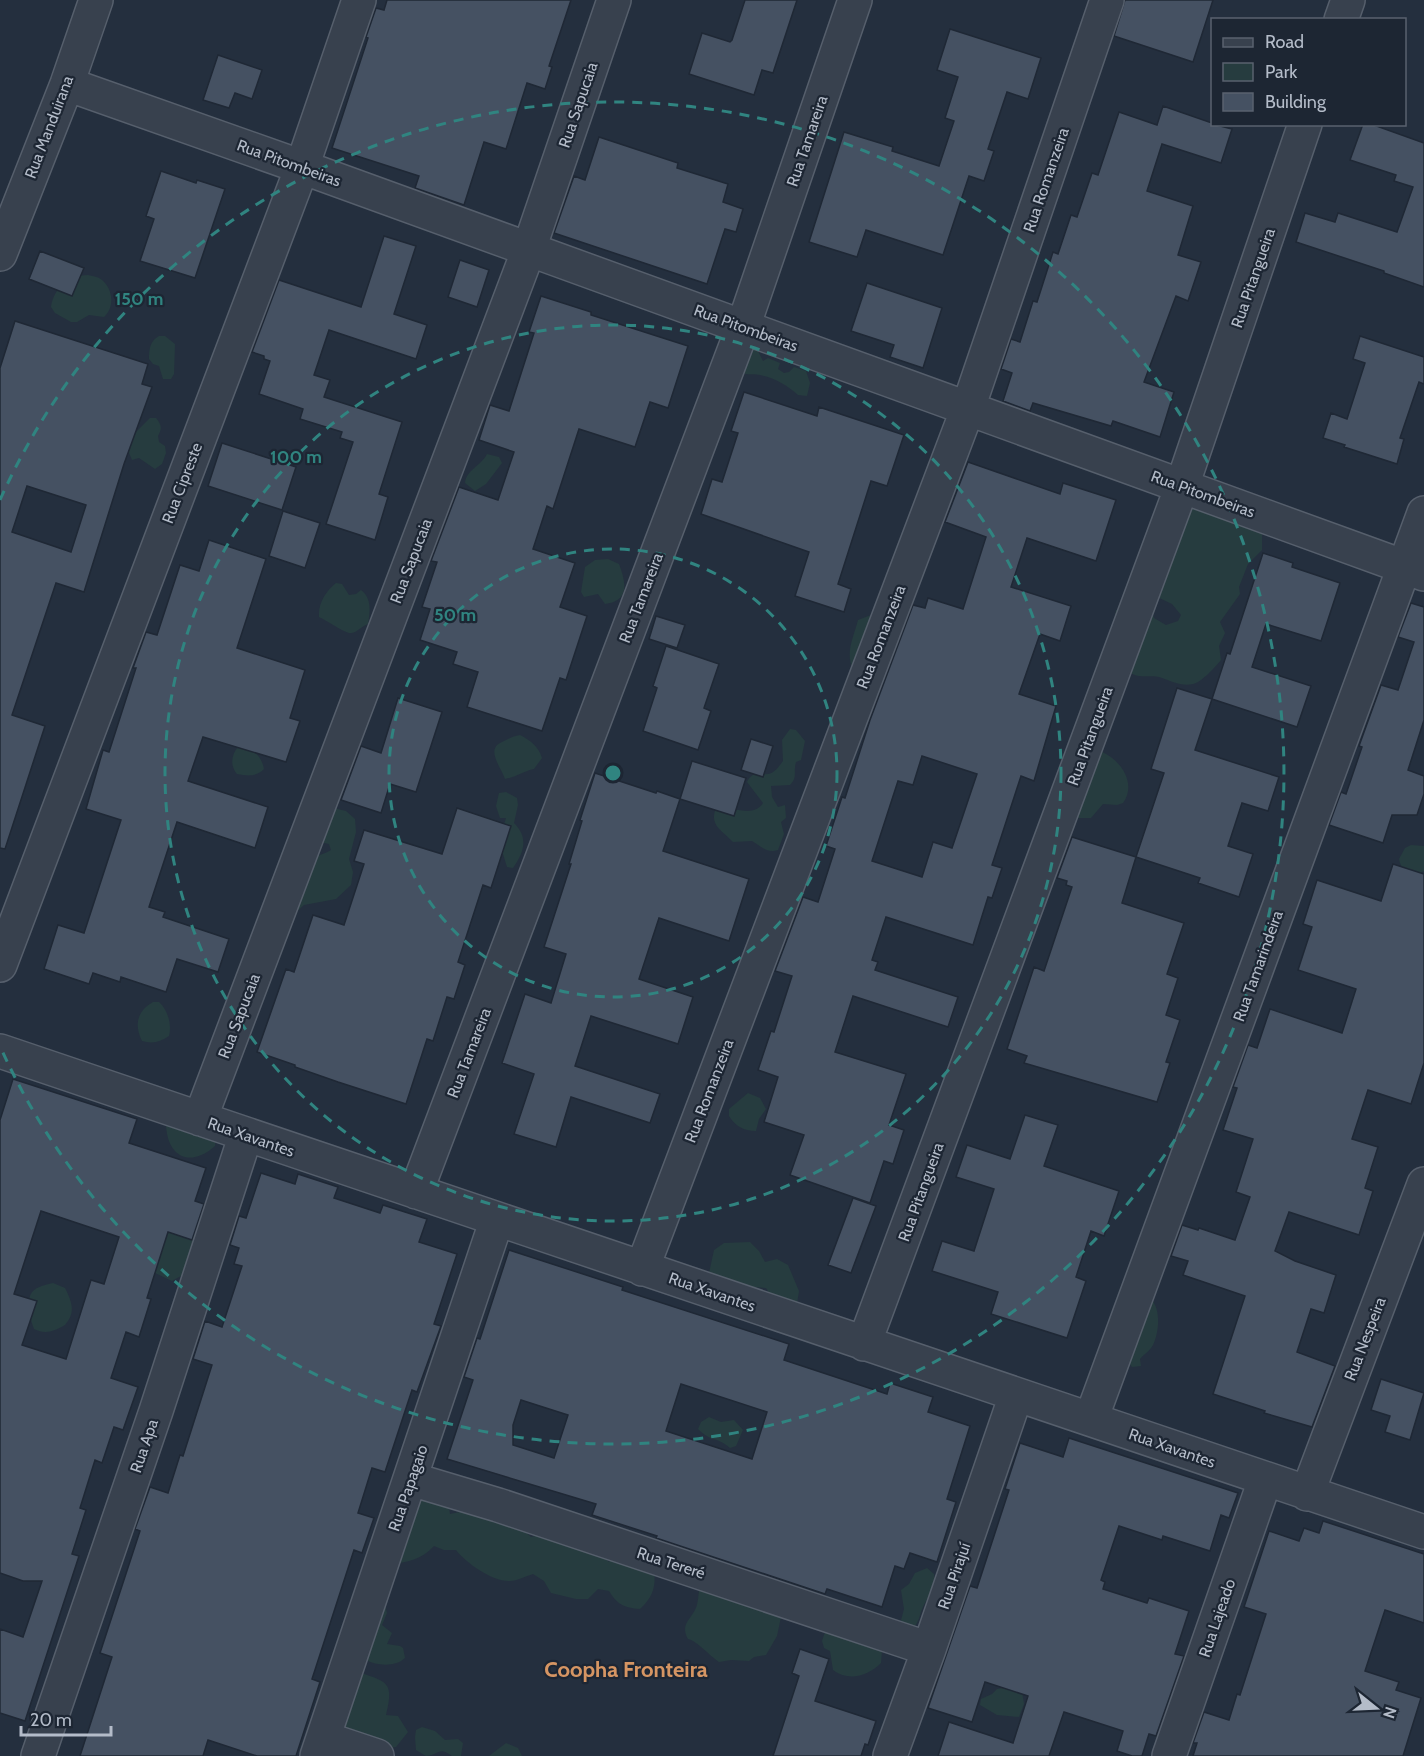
<svg xmlns="http://www.w3.org/2000/svg" width="1424" height="1756" font-family="Cabin,sans-serif">
  <style>
    .green { fill: #263c3f }
    .building { fill: #455162; stroke: #1f2835; stroke-width: 1.5; fill-rule: evenodd }
    .lines { fill: none; stroke-linecap: round; stroke-linejoin: round }
    .minor-casing { stroke: #565f6c; stroke-width: 36 }
    .minor { stroke: #38414e; stroke-width: 33 }
    .ring { fill: none; stroke: #308480; stroke-width: 3; stroke-dasharray: 10 8 }
    .labels { text-anchor: middle; dominant-baseline: central; stroke-width: 4.5; stroke-linejoin: round; paint-order: stroke }
    .street-label { font-size: 16px; fill: #b4bcc9; stroke: #1d2633 }
    .district-label { font-size: 22px; font-weight: bold; fill: #d59563; stroke: #1d2633 }
    .centre { fill: #308480; stroke: #1d2633; stroke-width: 3 }
    .ring-label { font-size: 18px; text-anchor: middle; font-weight: bold; fill: #308480; stroke: #1d2633; stroke-width: 4.5; stroke-linejoin: round; paint-order: stroke }
  </style>
  <rect width="100%" height="100%" fill="#242f3e"/>
  <path class="green" d="M88,275C92,276 99,277 102,280C113,289 115,307 104,317L89,315L77,322H71L55,313L51,307C54,287 69,276 88,275Z
    M159,336H165L175,344L174,374L171,379H163L159,366L153,364L149,359C149,349 150,341 159,336Z
    M745,346L757,349L763,361L768,358L780,363L778,369L784,373L789,372L794,367L806,371L810,383L807,396L798,395C787,385 775,378 760,375C753,373 748,376 741,372Z
    M150,418H156C162,425 162,429 158,436L159,442L165,446L166,453L162,464L155,469L139,458L132,460L127,448L132,436Z
    M487,454L499,457L502,463L486,484L475,491L465,483C466,470 481,466 487,454Z
    M1190,506L1262,530V550L1248,564L1239,587L1240,594L1220,622L1225,633L1219,646L1221,660C1215,667 1202,682 1193,684C1182,687 1171,681 1162,678C1154,675 1147,677 1139,676C1125,674 1107,653 1107,640L1113,637L1117,623L1115,616L1116,610L1129,609L1152,611L1154,618L1166,625L1178,621L1181,615L1172,604L1155,596Z
    M608,559L619,564C626,582 630,601 605,604L598,594L584,597L581,592L585,567L595,560Z
    M336,583L342,584L349,595L356,594L361,590C372,598 370,612 368,624C362,626 356,633 351,633C346,634 326,620 319,617C318,603 326,591 336,583Z
    M871,615L877,616L896,641C895,655 891,667 879,675L854,670C844,655 854,636 858,620Z
    M790,729L796,730L805,741L801,760L796,762C793,772 798,777 790,785L771,786L772,797L778,807L785,805L786,818L781,822L784,834L778,850C767,854 761,846 752,841L733,842C724,832 710,826 715,811C730,803 752,820 763,803L747,782C753,770 757,776 768,774C775,773 779,766 783,761L782,740Z
    M520,735C530,740 539,747 542,758L534,769C523,771 517,777 505,779C501,767 485,749 502,742C508,739 513,736 520,735Z
    M238,747C252,748 261,754 264,769C256,777 248,776 237,774C230,766 231,755 238,747Z
    M1102,752C1121,760 1137,784 1123,803L1117,805L1103,804L1091,818H1071L1096,753Z
    M506,792L517,798L518,805L514,823C529,838 524,852 513,868L507,867L499,841L506,818H500L496,806L499,793Z
    M325,806L346,811L355,819L356,832L349,859L353,872L351,885L336,899L304,905L294,914L290,865C300,861 323,855 331,850L329,844L311,840Z
    M1411,845L1424,846V871L1419,874C1408,871 1401,871 1399,859L1405,848Z
    M153,1002H159C168,1010 172,1025 169,1036C160,1042 153,1044 142,1041C134,1025 137,1011 153,1002Z
    M748,1093L760,1098L766,1109L759,1119L756,1131C744,1131 735,1126 729,1116V1109Z
    M166,1122H218L215,1146C189,1169 166,1156 166,1122Z
    M192,1226L198,1230L188,1272L172,1281L155,1273L162,1235Z
    M750,1242L759,1251L765,1262L777,1259L788,1265L799,1291L797,1304L779,1309L766,1288L753,1287L741,1292L709,1273L714,1250L724,1243Z
    M53,1283L65,1288C72,1302 76,1312 65,1325C54,1331 46,1335 34,1329C32,1324 31,1320 30,1314C27,1292 31,1288 53,1283Z
    M1152,1300C1161,1311 1159,1332 1153,1345C1150,1351 1144,1354 1140,1359L1141,1366L1132,1367L1127,1361Z
    M709,1417L721,1422L734,1420L743,1430L736,1446L730,1448C718,1437 709,1441 698,1429L701,1422Z
    M396,1485L448,1502L450,1514L475,1509L512,1520L531,1537L557,1531L590,1547L609,1562L617,1552L653,1553C654,1577 660,1591 640,1609C624,1608 617,1604 609,1591L598,1589L588,1599H576L551,1593L544,1581L533,1574C526,1576 517,1581 510,1581C493,1582 466,1563 456,1550H444L434,1546C422,1559 407,1563 390,1564Z
    M927,1568L934,1574C937,1591 929,1593 923,1607C919,1615 920,1622 912,1629L900,1624L904,1609L901,1590L909,1584L915,1573Z
    M701,1576L781,1617L777,1636L766,1655L754,1657L749,1661L731,1660L719,1662C710,1656 697,1641 688,1639C679,1623 693,1619 697,1605C699,1596 699,1586 701,1576Z
    M384,1601L387,1613L382,1625L392,1633L387,1644L400,1646L403,1648L405,1658C396,1667 377,1666 366,1660Z
    M826,1629L882,1651L881,1663C868,1676 849,1682 833,1670L830,1651L824,1648L822,1641Z
    M358,1672C388,1682 394,1682 386,1715L398,1716L408,1732L396,1747L333,1756Z
    M1021,1685L1024,1704L1019,1717L997,1715L980,1705L981,1699L992,1694L997,1689Z
    M422,1727L435,1731L445,1740L458,1739L463,1743L461,1756H452C438,1746 440,1755 426,1756L416,1750L415,1737L416,1730Z
    M506,1743L518,1748L522,1756H489Z"/>
  <path class="building" d="M387,0H571L549,66L552,67L545,89L527,83L506,149L484,142L464,205L415,188L419,176L332,148L368,38L366,37L376,8L384,10Z
    M745,0H797L773,73L762,70L754,95L689,74L702,33L730,42L732,40Z
    M1125,0H1213L1193,62L1114,36Z
    M950,29L1041,58L1028,99L1007,92L988,149L994,151L984,181L969,176L943,255L866,230L857,257L809,242L844,132L893,147L892,151L939,166L954,121L945,118L958,77L937,70Z
    M218,55L262,70L252,99L235,93L229,108L203,100Z
    M1163,106L1212,123V124L1232,129L1221,163L1162,144L1147,191L1193,206L1178,255L1201,262L1188,301L1176,296L1144,382L1174,392L1160,437L1113,421L1111,426L1033,403L1030,411L1003,401L1012,373L1001,369L1011,339L1020,342L1033,301L1037,302L1053,252L1058,254L1071,215L1077,217L1092,173L1098,175L1119,112L1157,125Z
    M1363,124H1371L1424,143V287L1384,273V271L1296,242L1305,213L1335,222L1338,213L1397,232L1413,187L1394,181L1396,175L1350,160Z
    M599,137L678,163L677,168L728,184L723,202L743,209L736,232L725,229L707,284L554,233L574,176L585,180Z
    M161,171L196,183L197,180L225,189L195,278L140,261L154,219L146,216Z
    M384,236L416,246L394,314L427,325L416,359L329,330L314,375L330,380L324,397L402,422L379,494L388,497L375,540L326,524L353,442L340,438L342,432L300,419L303,409L259,394L270,361L264,359V356L252,352L279,280L361,307Z
    M40,251L84,268L72,296L29,279Z
    M460,260L489,270L477,307L448,297Z
    M867,283L942,308L923,368L890,357L894,345L851,331Z
    M541,296L591,312V315L688,346L668,408L650,402L635,447L579,429L553,509L547,506L533,549L575,563L560,607L587,616L566,680L560,678L542,731L467,707L478,672L453,664L457,652L420,640L430,609L422,607L437,562L431,561L459,487L498,500L514,452L479,440L490,405L509,411L534,333L529,332Z
    M15,321L148,364L142,384L152,387L124,464L84,592L56,583L12,715L45,726L5,849L0,848V368ZM27,486L86,505L71,552L12,532Z
    M1360,336L1424,357V384L1419,382L1400,438L1404,439L1397,464L1344,447L1345,445L1323,438L1331,413L1347,419L1365,363L1353,359Z
    M744,392L817,416L819,407L904,435L887,486L871,481L838,584L851,589L844,612L795,596L809,552L701,514L712,479L722,482L738,433L731,431Z
    M222,443L296,467L282,510L208,486Z
    M968,462L1060,494L1063,483L1116,500L1096,561L1027,538L1011,587L1071,606L1060,641L1040,634L1019,694L1056,706L1034,781L1021,776L992,865L1002,868L992,898L988,897L973,945L886,917L872,960L878,962L875,970L958,997L948,1027L853,996L835,1052L906,1074L889,1125L904,1130L893,1164L884,1161L870,1203L790,1175L804,1135L764,1122L778,1077L758,1070L771,1031L774,1032L792,976L775,971L803,897L818,902L835,849L826,846L842,797L845,798L870,720L913,605L925,608L928,598L963,609L986,537L945,522ZM922,756L977,774L952,848L933,842L922,877L872,861L898,781L913,785Z
    M283,511L320,523L305,568L269,556Z
    M209,540L266,559L237,648L305,670L290,718L300,721L286,762L203,737L188,781L268,807L255,848L177,822L149,907L165,912L163,917L229,939L218,972L177,959L166,992L121,977L120,982L93,973L89,984L44,969L58,925L84,933L121,820L86,809L103,750L109,752L136,668H133L146,632L157,635L180,565L199,571Z
    M1263,553L1293,563L1292,567L1340,583L1321,641L1266,624L1252,667L1311,686L1297,727L1212,699L1227,653L1230,654Z
    M1411,603L1424,607V720L1408,770L1424,776V794L1417,815H1392L1383,843L1329,825L1341,792L1346,794L1362,747L1359,746L1381,685L1398,690L1414,642L1398,637Z
    M656,616L685,625L677,648L649,639Z
    M666,646L719,664L704,708L711,711L698,750L643,731L657,688L653,686Z
    M1177,688L1212,699L1195,750L1279,777L1268,811L1242,803L1228,846L1253,854L1239,897L1198,883L1200,878L1136,857L1164,773L1151,769Z
    M398,698L442,712L416,792L390,784L381,813L341,800L361,746L381,753Z
    M751,739L773,746L763,777L741,770Z
    M692,761L746,778L734,816L680,799Z
    M595,773L656,793L657,791L680,799L663,851L749,879L729,941L659,918L639,979L693,997L678,1044L591,1016L575,1066L660,1094L650,1123L571,1097L556,1147L514,1134L534,1074L502,1063L525,994L551,1003L566,954L544,947L571,864H569L582,821L580,820Z
    M457,808L511,826L491,888L483,885L458,962L465,965L454,999L447,997L433,1041L427,1039L406,1104L338,1082L295,1067V1065L257,1052L286,969L294,972L313,915L344,925L364,864L354,861L364,830L442,854Z
    M1072,837L1136,857L1122,903L1184,923L1167,974L1178,978L1166,1015L1180,1020L1166,1062L1170,1063L1157,1102L1024,1063L1027,1056L1007,1049L1034,967L1044,971L1072,887L1066,885L1067,881L1057,878Z
    M1393,864L1424,874V1063L1411,1104L1368,1090L1352,1139L1378,1147L1365,1188L1373,1191L1359,1235L1289,1212L1275,1251L1295,1261L1336,1275L1324,1313L1311,1309L1297,1352L1335,1366L1312,1427L1264,1413L1265,1411L1213,1394L1245,1296L1183,1275L1188,1261L1171,1256L1182,1225L1198,1230L1199,1228L1235,1240L1250,1197L1236,1192L1253,1139L1223,1130L1237,1088L1233,1087L1248,1045L1257,1048L1270,1009L1342,1033L1356,989L1298,970L1312,927L1303,924L1317,880L1381,901Z
    M13,1079L137,1119L129,1143L206,1168L195,1201L204,1204L192,1240L168,1232L147,1298L151,1299L139,1337L126,1332L111,1378L138,1387L123,1430L114,1427L102,1463L95,1460L80,1508L86,1510L72,1554L79,1556L25,1721L0,1713V1629L23,1637L42,1581H23L0,1573V1120ZM41,1211L119,1237L104,1284L91,1280L66,1359L22,1345L37,1301L14,1294Z
    M1025,1115L1058,1125L1044,1166L1119,1191L1104,1236L1091,1231L1076,1277L1086,1281L1067,1338L991,1314L998,1292L932,1271L942,1241L974,1251L994,1189L956,1177L967,1145L1010,1159Z
    M261,1173L295,1184L298,1174L338,1187L334,1198L380,1213L383,1205L427,1219L419,1242L457,1254L434,1324L441,1326L417,1392L412,1390L385,1472L372,1468L358,1513L374,1518L362,1553L354,1550L312,1679L320,1682L296,1756H257L208,1740L203,1756H80L112,1657L100,1653L140,1531L135,1529L150,1487L168,1493L180,1455L183,1456L212,1365L193,1359L205,1321L222,1327L242,1266L234,1264L239,1248L230,1245L239,1216L246,1218Z
    M853,1198L876,1206L851,1273L828,1265Z
    M509,1250L623,1287L622,1290L789,1344L784,1360L887,1394L890,1383L933,1397L928,1412L970,1426L947,1499L956,1502L937,1562L910,1553L904,1569L895,1566L882,1607L827,1589L825,1594L656,1538L657,1536L592,1515L596,1504L447,1459L473,1380L464,1377L477,1338L480,1339ZM681,1384L767,1412L752,1459L666,1431ZM521,1400L568,1415L554,1458L513,1445V1425Z
    M1381,1379L1424,1393L1410,1440L1385,1432L1390,1416L1371,1410Z
    M1069,1438L1238,1493L1229,1518L1221,1515L1210,1551L1163,1536L1162,1540L1119,1526L1101,1580L1105,1582L1103,1589L1147,1603L1149,1598L1189,1611L1175,1654L1184,1656L1156,1736L1149,1734L1142,1756H1132L1117,1751L1123,1731L1064,1712L1049,1756H938L949,1722L1013,1743L1028,1696L985,1682L972,1722L928,1708L970,1586L977,1588L1009,1490L1005,1489L1020,1443L1063,1457Z
    M1323,1521L1424,1554V1623L1385,1610L1365,1671L1399,1682L1396,1690L1421,1698L1403,1756H1193L1197,1743H1193L1204,1712L1229,1720L1237,1694L1240,1695L1266,1614L1244,1607L1269,1531L1299,1541L1304,1528L1319,1533Z
    M800,1649L829,1659L815,1701L876,1721L868,1745L865,1744L861,1756H773L799,1676L792,1673Z"/>
  <g class="lines">
    <g class="minor-casing">
      <path id="minor" d="M1341,20L1348,0
        M67,84L302,167L1424,574
        M0,254L67,84L96,0
        M0,965L302,167L359,0
        M0,1051L1424,1532
        M200,1119L529,249L614,0
        M416,1192L743,327L855,0
        M642,1269L968,408L1107,0
        M864,1344L1182,486L1305,124
        M1091,1419L1424,513
        M411,1479L498,1505L929,1649
        M1307,1494L1424,1184
        M323,1738L377,1756
        M38,1756L156,1411L246,1134
        M317,1756L497,1219
        M890,1756L929,1649L1016,1395
        M1169,1756L1265,1480"/>
    </g>
    <use href="#minor" class="minor"/>
  </g>
  <g class="ring">
    <circle cx="613" cy="773" r="224"/>
    <circle cx="613" cy="773" r="448"/>
    <path d="M0 500A671 671 0 1 1 0 1046"/>
  </g>
  <g class="labels">
    <g class="street-label">
      <text transform="translate(578 105) rotate(-71)">Rua Sapucaia</text>
      <text transform="translate(49 127) rotate(-69)">Rua Manduirana</text>
      <text transform="translate(807 141) rotate(-71)">Rua Tamareira</text>
      <text transform="translate(289 163) rotate(20)">Rua Pitombeiras</text>
      <text transform="translate(1046 180) rotate(-71)">Rua Romanzeira</text>
      <text transform="translate(1253 278) rotate(-71)">Rua Pitangueira</text>
      <text transform="translate(746 328) rotate(20)">Rua Pitombeiras</text>
      <text transform="translate(182 483) rotate(-69)">Rua Cipreste</text>
      <text transform="translate(1203 494) rotate(20)">Rua Pitombeiras</text>
      <text transform="translate(411 561) rotate(-69)">Rua Sapucaia</text>
      <text transform="translate(641 598) rotate(-69)">Rua Tamareira</text>
      <text transform="translate(881 637) rotate(-69)">Rua Romanzeira</text>
      <text transform="translate(1090 736) rotate(-70)">Rua Pitangueira</text>
      <text transform="translate(1258 966) rotate(-70)">Rua Tamarindeira</text>
      <text transform="translate(239 1016) rotate(-69)">Rua Sapucaia</text>
      <text transform="translate(469 1053) rotate(-69)">Rua Tamareira</text>
      <text transform="translate(709 1091) rotate(-69)">Rua Romanzeira</text>
      <text transform="translate(251 1137) rotate(19)">Rua Xavantes</text>
      <text transform="translate(921 1192) rotate(-70)">Rua Pitangueira</text>
      <text transform="translate(712 1292) rotate(19)">Rua Xavantes</text>
      <text transform="translate(1365 1339) rotate(-69)">Rua Nespeira</text>
      <text transform="translate(144 1446) rotate(-71)">Rua Apa</text>
      <text transform="translate(1172 1448) rotate(19)">Rua Xavantes</text>
      <text transform="translate(408 1488) rotate(-71)">Rua Papagaio</text>
      <text transform="translate(671 1563) rotate(18)">Rua Tereré</text>
      <text transform="translate(954 1576) rotate(-71)">Rua Pirajuí</text>
      <text transform="translate(1217 1618) rotate(-71)">Rua Lajeado</text>
    </g>
    <g class="district-label">
      <text x="626" y="1669">Coopha Fronteira</text>
    </g>
  </g>
  <circle cx="613" cy="773" r="9" class="centre"/>
  <g class="ring-label">
    <text x="139" y="305">150 m</text>
    <text x="296" y="463">100 m</text>
    <text x="455" y="621">50 m</text>
  </g>
  <rect x="1211" y="18" width="195" height="108" fill="#1d2633" stroke="#59626f" stroke-width="1.5"/>
  <rect x="1223" y="38" width="30" height="9" fill="#38414e" stroke="#59626f" stroke-width="1.5"/>
  <text x="1265" y="48" font-size="18" fill="#b4bcc9">Road</text>
  <rect x="1223" y="63" width="30" height="18" fill="#263c3f" stroke="#59626f" stroke-width="1.5"/>
  <text x="1265" y="78" font-size="18" fill="#b4bcc9">Park</text>
  <rect x="1223" y="93" width="30" height="18" fill="#455162" stroke="#59626f" stroke-width="1.5"/>
  <text x="1265" y="108" font-size="18" fill="#b4bcc9">Building</text>
  <g transform="translate(1376 1708) rotate(108)" stroke="#1d2633" stroke-width="4.5" paint-order="stroke">
  <path d="M0-4.5L10 22L0 15L-10 22Z" fill="#b4bcc9"/>
  <text y="-9" font-size="16" font-weight="bold" text-anchor="middle" fill="#b4bcc9">N</text>
  </g>
  <path d="M21 1726v9h90v-9" fill="none" stroke="#b4bcc9" stroke-width="3"/>
  <text x="30" y="1726" font-size="18" fill="#b4bcc9" stroke="#1d2633" stroke-width="4.5" paint-order="stroke">20 m</text>
</svg>
